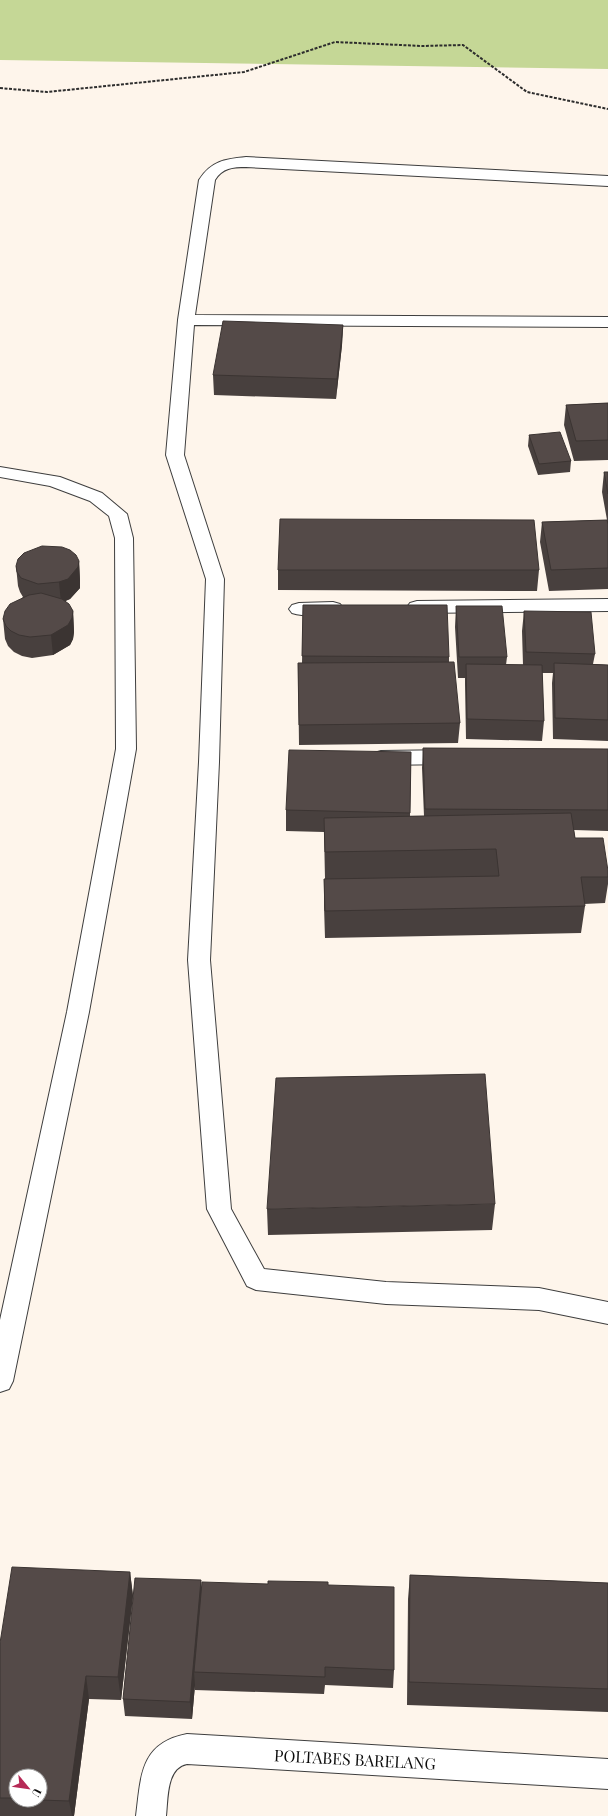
<svg xmlns="http://www.w3.org/2000/svg" width="608" height="1816" font-family="'Playfair Display',serif">
  <style>
    .forest { fill: #c5d796 }
    .lines { fill: none; stroke-linecap: round; stroke-linejoin: round }
    .lane-casing { stroke: #3e3e3e; stroke-width: 2 }
    .street-casing { stroke: #3e3e3e; stroke-width: 2 }
    .path { stroke: #2d2d2d; stroke-width: 2; stroke-dasharray: 3 1.5; stroke-linecap: butt }
    .lane { fill: #fff; fill-rule: evenodd }
    .street { fill: #fff; fill-rule: evenodd }
    .wall { fill: #48403e; fill-rule: evenodd }
    .shaded-wall { fill: #3b3432 }
    .building { fill: #544a48; stroke: #3b3432 }
    .labels { text-anchor: middle; dominant-baseline: central; stroke-width: 4; stroke-linejoin: round; paint-order: stroke }
    .near-street-label { font-size: 16px; fill: #0b0b0b; stroke: #fff }
  </style>
  <rect width="100%" height="100%" fill="#fef5eb"/>
  <path class="forest" d="M0,0H608V69L0,60Z"/>
  <g class="lines">
    <g class="lane-casing">
      <path id="lane" d="M246,157L608,176V186L246,167C233,167 222,168 215,180L195,315L608,317V327L194,325L184,455L224,579L219,762L210,960L231,1209L264,1269L386,1282L539,1288L608,1302V1324L539,1310L386,1304L256,1290L247,1286L207,1209L188,960L199,762L206,579L166,455L178,320L199,180C211,161 225,159 246,157Z
        M0,467L60,477L102,493L127,514L133,538L136,749L89,1012L13,1381L9,1389L0,1392V1320L67,1012L116,749L115,538L109,516L90,501L50,486L0,477Z
        M187,1734L608,1759V1789L187,1764C166,1768 168,1799 166,1816H136C141,1776 140,1743 187,1734Z"/>
    </g>
    <g class="street-casing">
      <path id="street" d="M608,599V611L417,613L410,611L407,607L410,603L417,601Z
        M333,602L340,604L343,608L340,612C326,616 306,617 292,613L289,609L292,605L299,603Z
        M453,750L460,752L463,757L460,762L453,764L381,765L374,763L371,758L374,753L381,751Z"/>
    </g>
    <path class="path" d="M0,88L47,92L244,72L335,42L422,46L463,45L527,92L608,109"/>
    <use href="#lane" class="lane"/>
    <use href="#street" class="street"/>
  </g>
  <path class="wall" d="M343,325L342,345L336,399L214,395L213,375Z
    M608,403V460L574,461L564,425L566,405Z
    M529,435L571,461L570,472L538,475L528,446Z
    M604,472H608V589L549,591L540,542L542,522L607,520L602,492Z
    M79,561L80,581V588L70,599L65,601L73,611L74,632L73,639L70,645L53,655L32,658L22,656L14,652L8,646L5,639L3,619L23,597L20,592L18,586L16,566Z
    M278,570H539L537,591L278,590Z
    M303,605L449,657V662L460,723L458,743L299,745L298,663H302Z
    M456,606L507,657L506,665H523L522,631L524,611L595,654L593,664L608,665V741L553,739L552,683L553,673H542L544,721L542,741L466,739L465,684V678H458L455,627Z
    M423,748L608,749V831L574,830L575,838L608,871V884L605,903L584,904L585,906L581,933L325,938L324,906V879L494,876L325,879L324,832L286,831V810L411,752L410,816H424L422,768Z
    M495,1204L492,1230L268,1235L267,1209Z
    M130,1572L133,1596L121,1700L89,1699L74,1816H0V1643ZM16,1776H40V1800H16Z
    M410,1575L608,1583V1712L407,1705L408,1599Z
    M201,1580V1588L328,1585L394,1670L393,1688L325,1685L324,1694L195,1690V1685L192,1719L125,1716L123,1699Z"/>
  <path class="shaded-wall" d="M343,325L342,345L336,399L337,379Z
    M79,561L80,581V588L70,599L61,603L59,582Z
    M73,611L74,632L73,639L70,645L53,655L51,635Z
    M130,1572L133,1596L121,1700L118,1677Z
    M201,1580L202,1598L194,1672L195,1685L192,1719L190,1702Z
    M86,1676L89,1699L74,1816H72L69,1801Z"/>
  <path class="building" d="M223,321L343,325L337,379L213,375Z
    M608,403V440L576,441L566,405Z
    M560,432L571,461L539,464L529,435Z
    M604,472H608V494Z
    M280,519L534,520L539,570H278Z
    M607,520L608,524V568L551,570L542,522Z
    M42,546L62,547L70,550L76,555L79,561L78,567L68,579L59,582L38,584L21,578L17,572L16,566L18,559L24,553Z
    M41,593L62,599L69,604L73,611L72,618L68,625L51,635L30,637L19,635L11,631L6,626L3,619L5,611L10,604L29,595Z
    M303,605H447L449,657L302,656Z
    M456,606H502L507,657H459Z
    M524,611L591,612L595,654L526,652Z
    M454,662L460,723L299,725L298,663Z
    M554,663L608,665V720L555,718Z
    M466,664L542,665L544,721L467,719Z
    M423,748L608,749V810L425,809Z
    M289,750L411,752L410,813L286,810Z
    M571,813L575,838H603L608,871V877H581L585,906L325,911L324,879L499,876L496,849L325,852L324,818Z
    M485,1074L495,1204L267,1209L276,1078Z
    M12,1567L130,1572L118,1677L86,1676L69,1801L40,1800V1776H16V1798H0V1643Z
    M410,1575L608,1583V1689L409,1682Z
    M135,1578L201,1580L190,1702L123,1699Z
    M268,1581L328,1582V1585L394,1587V1670L325,1667V1677L194,1672L202,1582L268,1584Z"/>
  <g class="labels">
    <g class="near-street-label">
      <text transform="translate(355 1759) rotate(3)">POLTABES BARELANG</text>
    </g>
  </g>
  <g transform="translate(28 1788) rotate(119)"><circle r="19" fill="#ffffff" stroke="#9d9d9d"/>
  <path d="M0-3L7 15L0 10L-7 15Z" fill="#b62956"/>
  <text y="-6" font-size="11" font-weight="bold" text-anchor="middle" fill="#0b0b0b">U</text>
  </g>
</svg>
